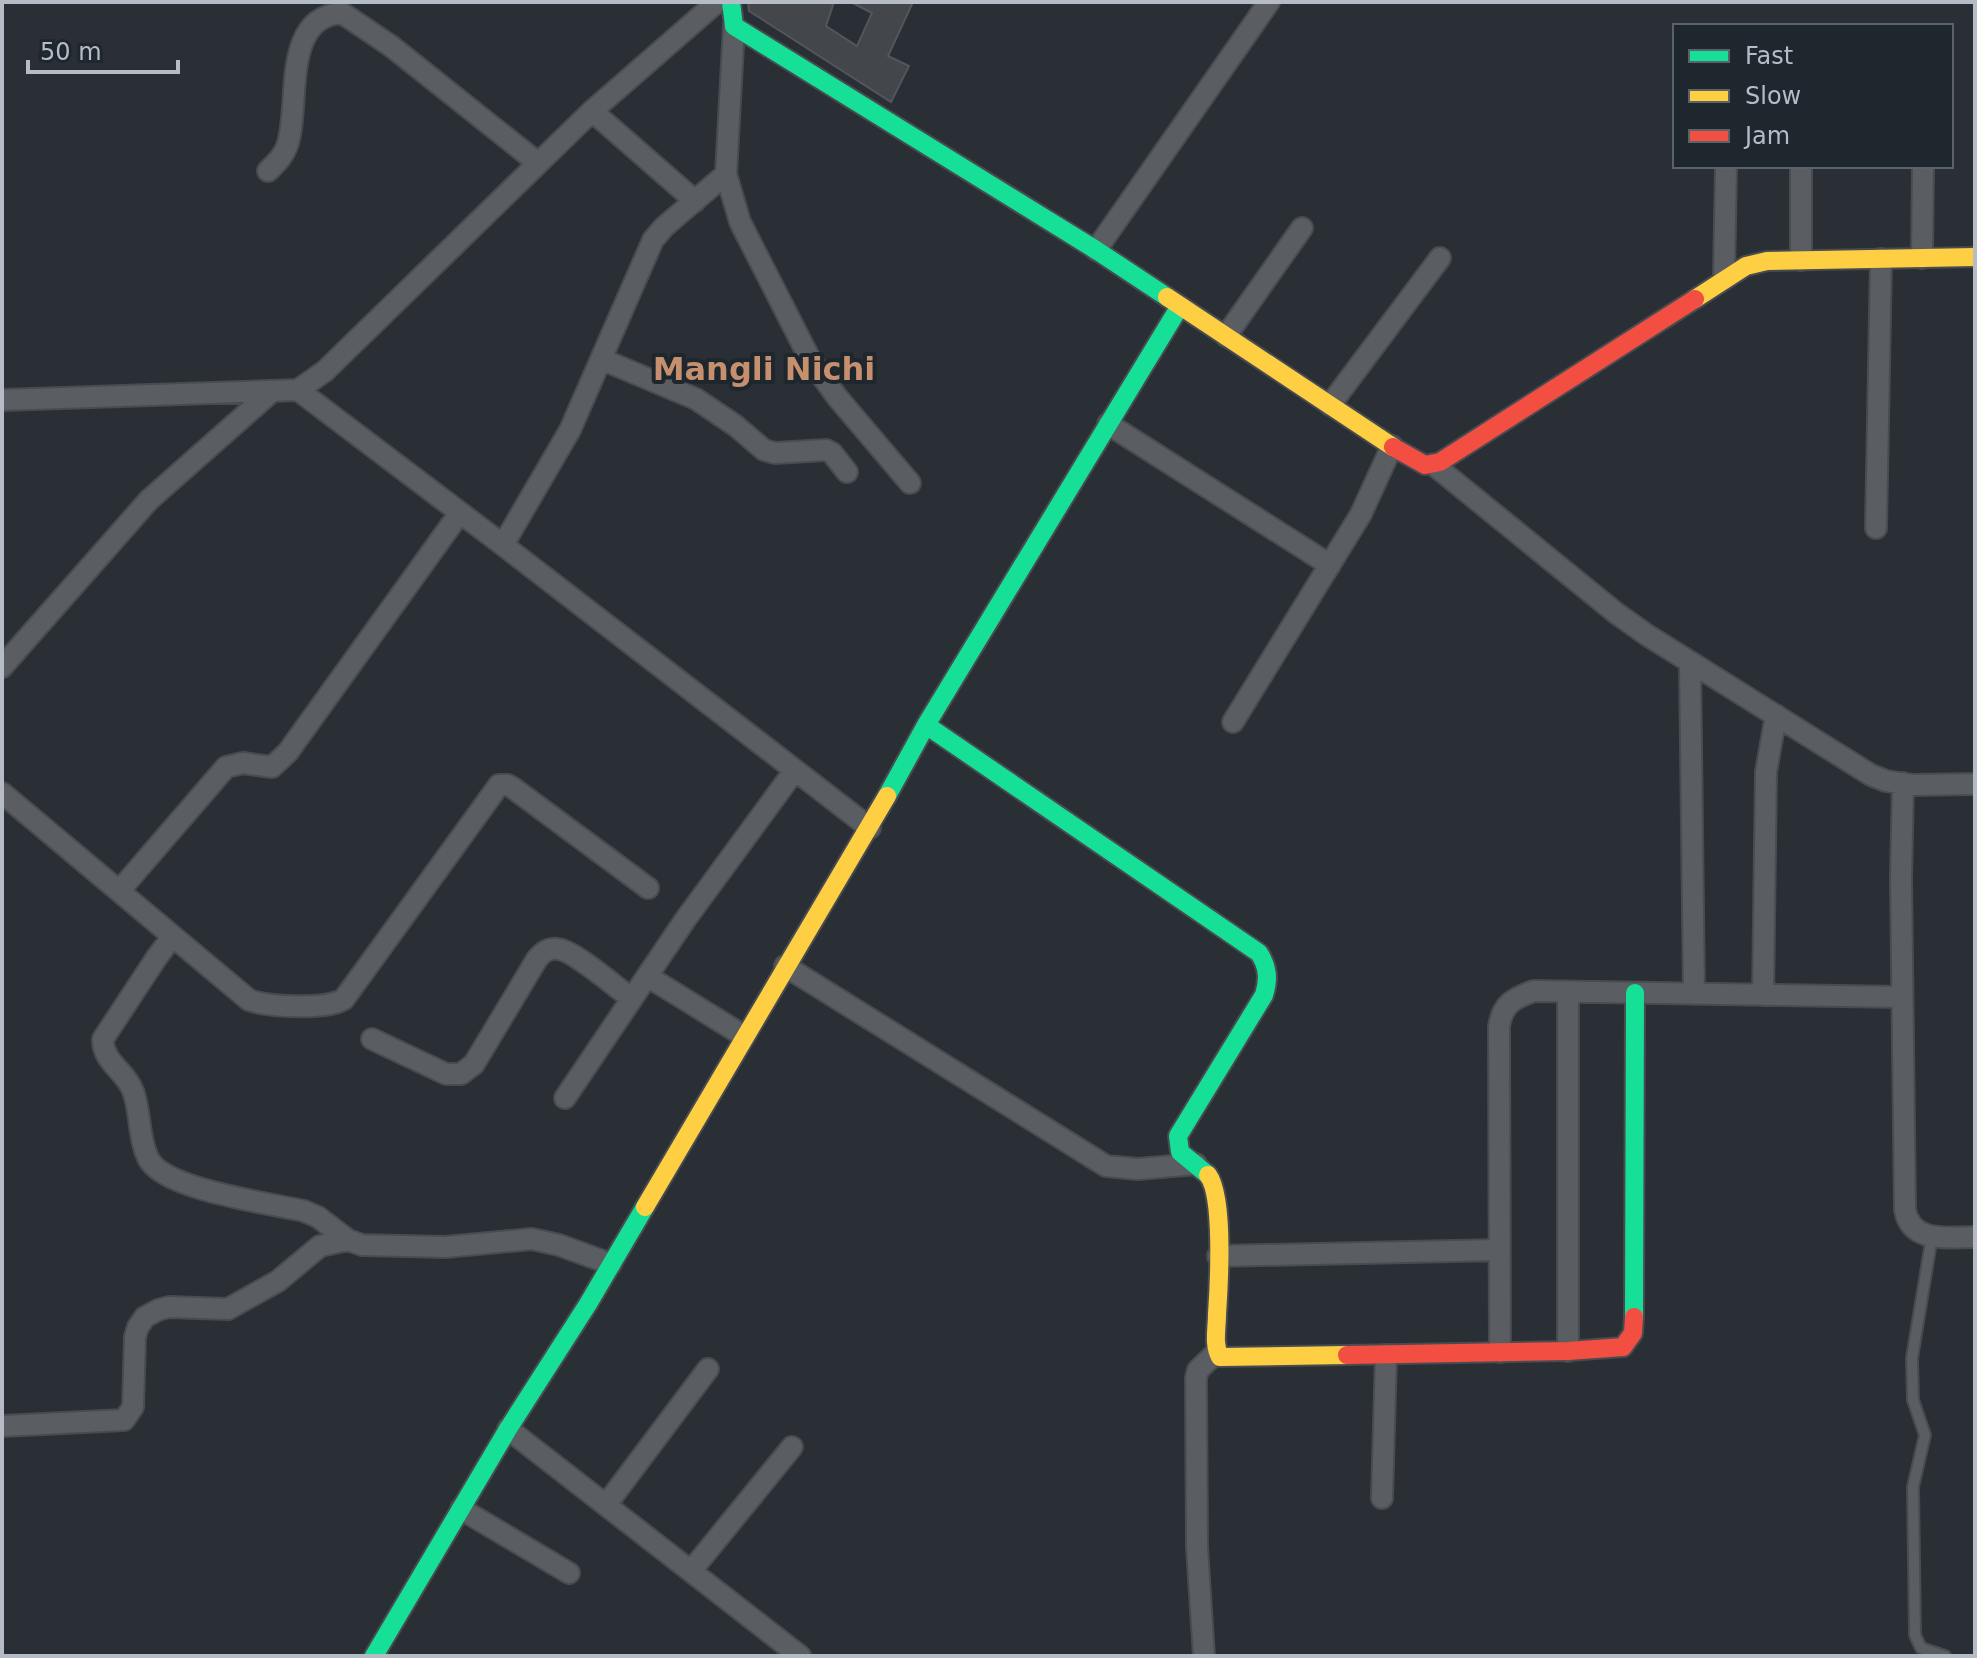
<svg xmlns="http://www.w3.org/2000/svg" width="1977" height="1658" font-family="'DejaVu Sans',sans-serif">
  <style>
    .building { fill: #43474c; stroke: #52565d; stroke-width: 2 }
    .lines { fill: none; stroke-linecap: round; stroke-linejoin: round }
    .lane-casing { stroke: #484b50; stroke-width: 14 }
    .street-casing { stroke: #484b50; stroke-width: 24 }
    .fast-casing { stroke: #484b50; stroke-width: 22 }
    .slow-casing { stroke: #484b50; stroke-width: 22 }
    .jam-casing { stroke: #484b50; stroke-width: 22 }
    .lane { stroke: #5a5e63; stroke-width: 10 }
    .street { stroke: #5a5e63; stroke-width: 20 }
    .fast { stroke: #16e098; stroke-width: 18 }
    .slow { stroke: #ffcf43; stroke-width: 18 }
    .jam { stroke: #f24e42; stroke-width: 18 }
    .labels { text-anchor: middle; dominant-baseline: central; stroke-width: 8; stroke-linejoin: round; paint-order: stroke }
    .quarter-label { font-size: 32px; font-weight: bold; fill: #c68f6e; stroke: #1e262e }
  </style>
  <rect width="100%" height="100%" fill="#2a2f35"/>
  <path class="building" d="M748,2H834L826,26L857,46L872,13L851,2H913L888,56L909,66L891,102L749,11Z"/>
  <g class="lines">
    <g class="lane-casing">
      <path id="lane" d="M1932,1236L1912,1358L1913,1400L1925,1435L1913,1487L1915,1635L1921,1648L1945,1656"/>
    </g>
    <g class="street-casing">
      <path id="street" d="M734,26L726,174L740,222L811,361L837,397L910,483
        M592,111L695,201
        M1801,166V260
        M268,171C276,163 283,157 287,146C301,108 280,17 342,13L391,46L538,163
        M1096,250L1269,2
        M1922,258L1923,166
        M1724,279L1726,166
        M1226,336L1302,228
        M601,359L696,399L736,426L764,450L775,453L826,450L832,453L847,472
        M298,390L503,545L870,828
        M2,400L298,390L325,371L592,111L717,2
        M1330,405L1440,258
        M1108,424L1330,565
        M1434,465L1616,613L1647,635L1871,775L1886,781L1913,785L1975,784
        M1876,528L1881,259
        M503,545L570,430L653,240L664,227L726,174
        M1690,662L1694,994
        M2,667L149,500L270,393
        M1233,722L1361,514L1392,446
        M1903,783L1901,878L1905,1210C1911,1244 1949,1237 1975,1237
        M2,793L249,1000C268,1007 328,1010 344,999L499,785H508L513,788L648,888
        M120,890L226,767L243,763L272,767L288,752L459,514
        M173,936L157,957L103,1039C102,1062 126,1071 133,1091C141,1112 138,1137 148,1158C163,1190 269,1203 304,1211L318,1217L348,1240L362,1245L445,1247L532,1239L559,1245L611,1264
        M785,966L1106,1166L1138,1169L1196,1164
        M647,976L744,1036
        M1763,995L1766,772L1776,715
        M372,1039L446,1074H461L474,1064L537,959C543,952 548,948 558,949C573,950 617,988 632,999
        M565,1098L685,920L795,770
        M1218,1256L1499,1250
        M1568,1351V992
        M1500,1352L1499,1027C1502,1005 1513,998 1534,991L1902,997
        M2,1426L124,1420L133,1407L135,1337L138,1327L145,1317L158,1310L169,1307L228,1309L278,1281L320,1246L348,1240
        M508,1429L800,1656
        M1382,1498L1386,1355
        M606,1505L708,1369
        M461,1509L569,1573
        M691,1571L792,1447
        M1204,1656L1197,1547L1196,1378L1198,1370L1216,1353"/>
    </g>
    <g class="fast-casing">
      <path id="fast" d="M731,2L734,26L1096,250L1167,297
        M926,725L1259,953C1268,967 1269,979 1264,995L1178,1136L1180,1152L1208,1175
        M887,796L926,725L1180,306
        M1634,1317L1635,993
        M374,1656L508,1429L588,1304L645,1207"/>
    </g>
    <g class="slow-casing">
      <path id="slow" d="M1167,297L1393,447
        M1695,299L1746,266L1767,261L1975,257
        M1208,1175C1224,1196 1219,1285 1217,1314C1217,1329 1213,1344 1220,1357L1347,1355
        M645,1207L887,796"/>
    </g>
    <g class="jam-casing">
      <path id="jam" d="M1393,447L1425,465L1440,462L1695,299
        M1347,1355L1568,1351L1623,1347L1633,1333L1634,1317"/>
    </g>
    <use href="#lane" class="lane"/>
    <use href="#street" class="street"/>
    <use href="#fast" class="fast"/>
    <use href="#slow" class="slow"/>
    <use href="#jam" class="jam"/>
  </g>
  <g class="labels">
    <g class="quarter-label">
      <text x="764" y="369">Mangli Nichi</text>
    </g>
  </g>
  <rect width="1977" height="1658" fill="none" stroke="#b5bcc5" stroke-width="8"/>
  <rect x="1673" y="24" width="280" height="144" fill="#1e262e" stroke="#5a626a" stroke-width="2"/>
  <rect x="1689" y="50" width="40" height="12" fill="#16e098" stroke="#5a626a" stroke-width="2"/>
  <text x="1745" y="64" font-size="24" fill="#b5bcc5">Fast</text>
  <rect x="1689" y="90" width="40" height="12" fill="#ffcf43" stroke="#5a626a" stroke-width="2"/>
  <text x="1745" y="104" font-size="24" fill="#b5bcc5">Slow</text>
  <rect x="1689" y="130" width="40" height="12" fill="#f24e42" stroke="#5a626a" stroke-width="2"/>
  <text x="1745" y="144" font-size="24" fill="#b5bcc5">Jam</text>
  <path d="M28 60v12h150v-12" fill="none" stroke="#b5bcc5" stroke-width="4"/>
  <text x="40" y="60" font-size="24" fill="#b5bcc5" stroke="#1e262e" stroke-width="6" paint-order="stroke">50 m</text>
</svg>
